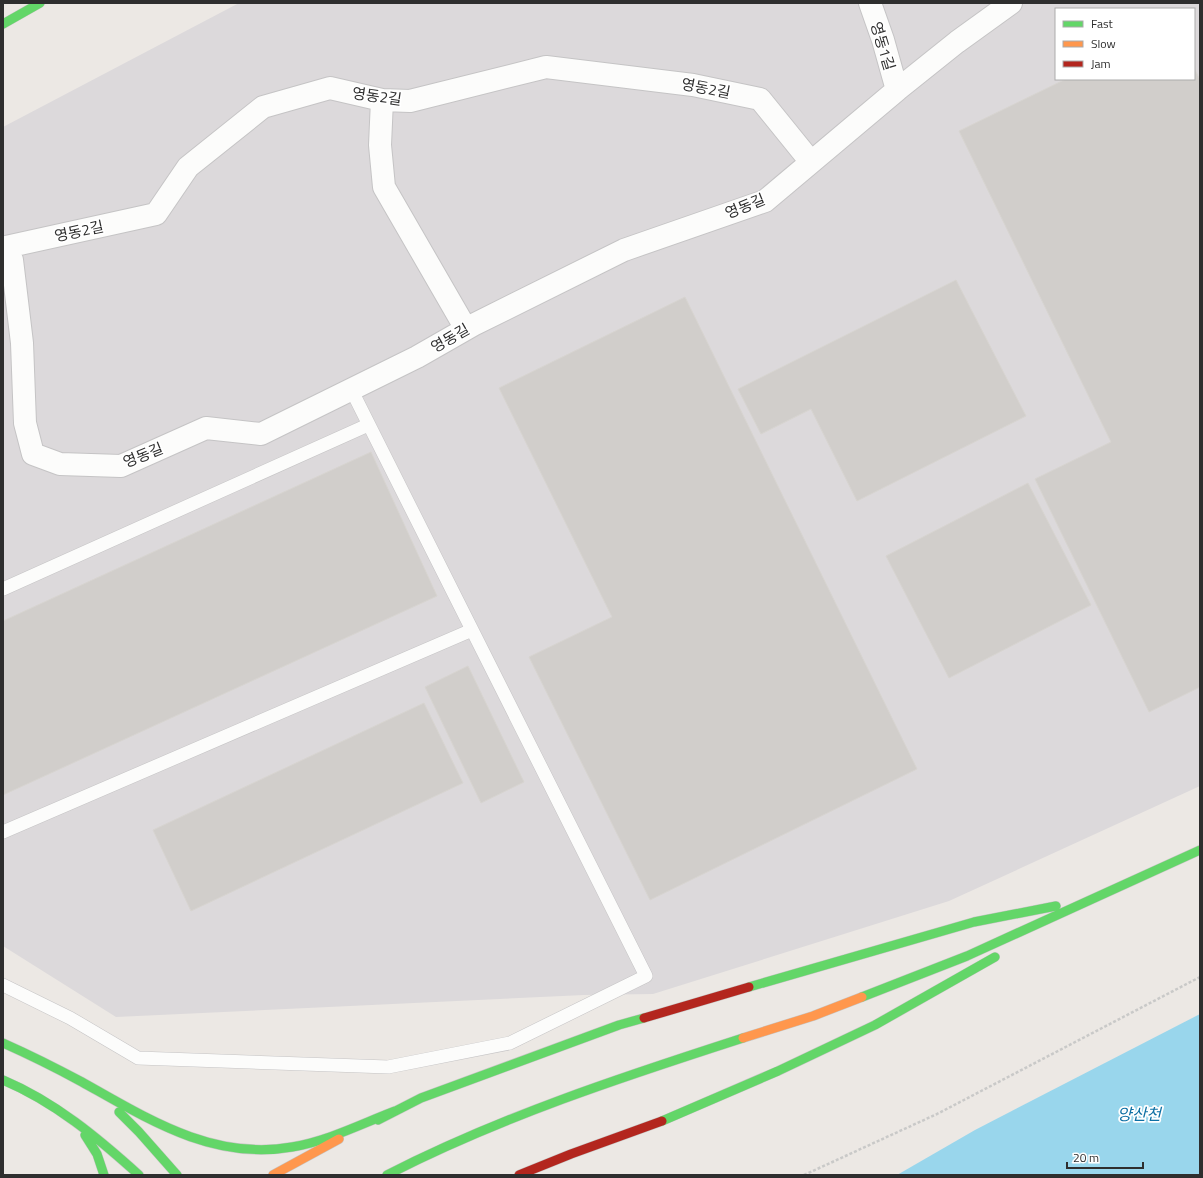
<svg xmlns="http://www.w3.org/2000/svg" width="1203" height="1178" font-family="'Titillium Web','Noto Sans KR',sans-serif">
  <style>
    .industrial { fill: #dcd9db; fill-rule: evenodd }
    .water { fill: #99d6ec }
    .building { fill: #d1cecb; stroke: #d7d4d0 }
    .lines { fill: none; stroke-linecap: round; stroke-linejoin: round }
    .lane-casing { stroke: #c5c4c5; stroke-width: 14 }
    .street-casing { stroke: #c5c4c5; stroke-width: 24 }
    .fast-casing { stroke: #c6c5c4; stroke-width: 10 }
    .slow-casing { stroke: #c6c5c4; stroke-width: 10 }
    .jam-casing { stroke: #c6c5c4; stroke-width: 10 }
    .path { stroke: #c9c9c8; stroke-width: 2.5; stroke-dasharray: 3 2; stroke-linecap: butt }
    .lane { stroke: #fcfcfb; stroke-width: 13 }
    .street { stroke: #fcfcfb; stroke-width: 22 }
    .fast { stroke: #63d668; stroke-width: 9 }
    .slow { stroke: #ff974d; stroke-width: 9 }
    .jam { stroke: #b3261e; stroke-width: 9 }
    .labels { text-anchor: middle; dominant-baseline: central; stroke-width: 3.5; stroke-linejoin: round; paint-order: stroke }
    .street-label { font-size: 15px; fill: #2e2e2e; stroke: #fff }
    .water-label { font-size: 16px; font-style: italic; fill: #0d6fa3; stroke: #fff }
  </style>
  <rect width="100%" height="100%" fill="#ece8e4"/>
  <path class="industrial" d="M239,3H1200V786L949,901L653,994L584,995L116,1017L3,946V127ZM1056,9H1194V79H1056Z"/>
  <path class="water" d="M1200,1014V1175H897L975,1130Z"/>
  <path class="building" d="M1194,68L1200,80V687L1149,712L1035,479L1111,442L959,131L1066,79H1194Z
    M956,280L1026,416L857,501L811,409L761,434L738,389Z
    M685,297L917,769L650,900L529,657L612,617L499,388Z
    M371,452L437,596L3,795V621Z
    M1028,483L1091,605L949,678L886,556Z
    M468,666L524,782L481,803L425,687Z
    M424,703L463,783L191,911L153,830Z"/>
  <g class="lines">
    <g class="lane-casing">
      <path id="lane" d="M3,589L368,425
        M3,832L472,630
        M3,985L70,1018L138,1058L388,1067L510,1043L646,976L351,389"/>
    </g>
    <g class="street-casing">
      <path id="street" d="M870,3L883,40L897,90
        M382,100L380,145L384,187L466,329
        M811,162L760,99L693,85L546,67L410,101L382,100L330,88L263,107L188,167L156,214L6,247L12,260L22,343L25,423L33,454L60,464L121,466L206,428L261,434L417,357L473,325L624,250L765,201L897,90L957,42L1011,3"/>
    </g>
    <g class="fast-casing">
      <path id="fast" d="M3,24L40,3
        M749,987L974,922L1056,906
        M862,997L967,956L1200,850
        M3,1043C30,1055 56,1068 82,1082C148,1119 213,1161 292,1147C328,1141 361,1124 395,1111
        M3,1080C55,1102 98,1138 139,1175
        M119,1112L139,1132L177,1175
        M378,1120L421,1098L619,1025L644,1018
        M662,1121L778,1071L875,1025L995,957
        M85,1135L97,1154L104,1175
        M387,1175C500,1117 622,1077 743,1038"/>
    </g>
    <g class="slow-casing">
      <path id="slow" d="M743,1038L813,1016L862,997
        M273,1175L339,1139"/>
    </g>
    <g class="jam-casing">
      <path id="jam" d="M644,1018L749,987
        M519,1175L571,1154L662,1121"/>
    </g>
    <path class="path" d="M804,1175L937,1114L1200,977"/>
    <use href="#lane" class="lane"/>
    <use href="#street" class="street"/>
    <use href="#fast" class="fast"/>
    <use href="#slow" class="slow"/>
    <use href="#jam" class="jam"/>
  </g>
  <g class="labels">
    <g class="street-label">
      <text transform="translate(883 46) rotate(73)">영동1길</text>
      <text transform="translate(706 88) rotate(11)">영동2길</text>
      <text transform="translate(377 96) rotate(8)">영동2길</text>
      <text transform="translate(745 206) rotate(-22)">영동길</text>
      <text transform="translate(79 231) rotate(-12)">영동2길</text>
      <text transform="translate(450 338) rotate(-30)">영동길</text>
      <text transform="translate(143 455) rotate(-22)">영동길</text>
    </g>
    <g class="water-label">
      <text x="1139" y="1114">양산천</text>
    </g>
  </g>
  <rect width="1203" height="1178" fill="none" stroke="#2e2e2e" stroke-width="8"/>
  <rect x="1055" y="8" width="140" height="72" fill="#ffffff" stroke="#ababab"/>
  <rect x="1063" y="21" width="20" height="6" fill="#63d668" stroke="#ababab"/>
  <text x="1091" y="28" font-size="12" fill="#2e2e2e">Fast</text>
  <rect x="1063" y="41" width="20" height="6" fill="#ff974d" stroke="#ababab"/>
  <text x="1091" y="48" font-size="12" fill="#2e2e2e">Slow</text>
  <rect x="1063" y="61" width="20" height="6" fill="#b3261e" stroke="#ababab"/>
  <text x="1091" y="68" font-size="12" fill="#2e2e2e">Jam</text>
  <path d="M1067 1162v6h76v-6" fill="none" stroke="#2e2e2e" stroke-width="2"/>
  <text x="1073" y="1162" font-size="12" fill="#2e2e2e" stroke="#ffffff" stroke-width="3" paint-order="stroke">20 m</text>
</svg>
